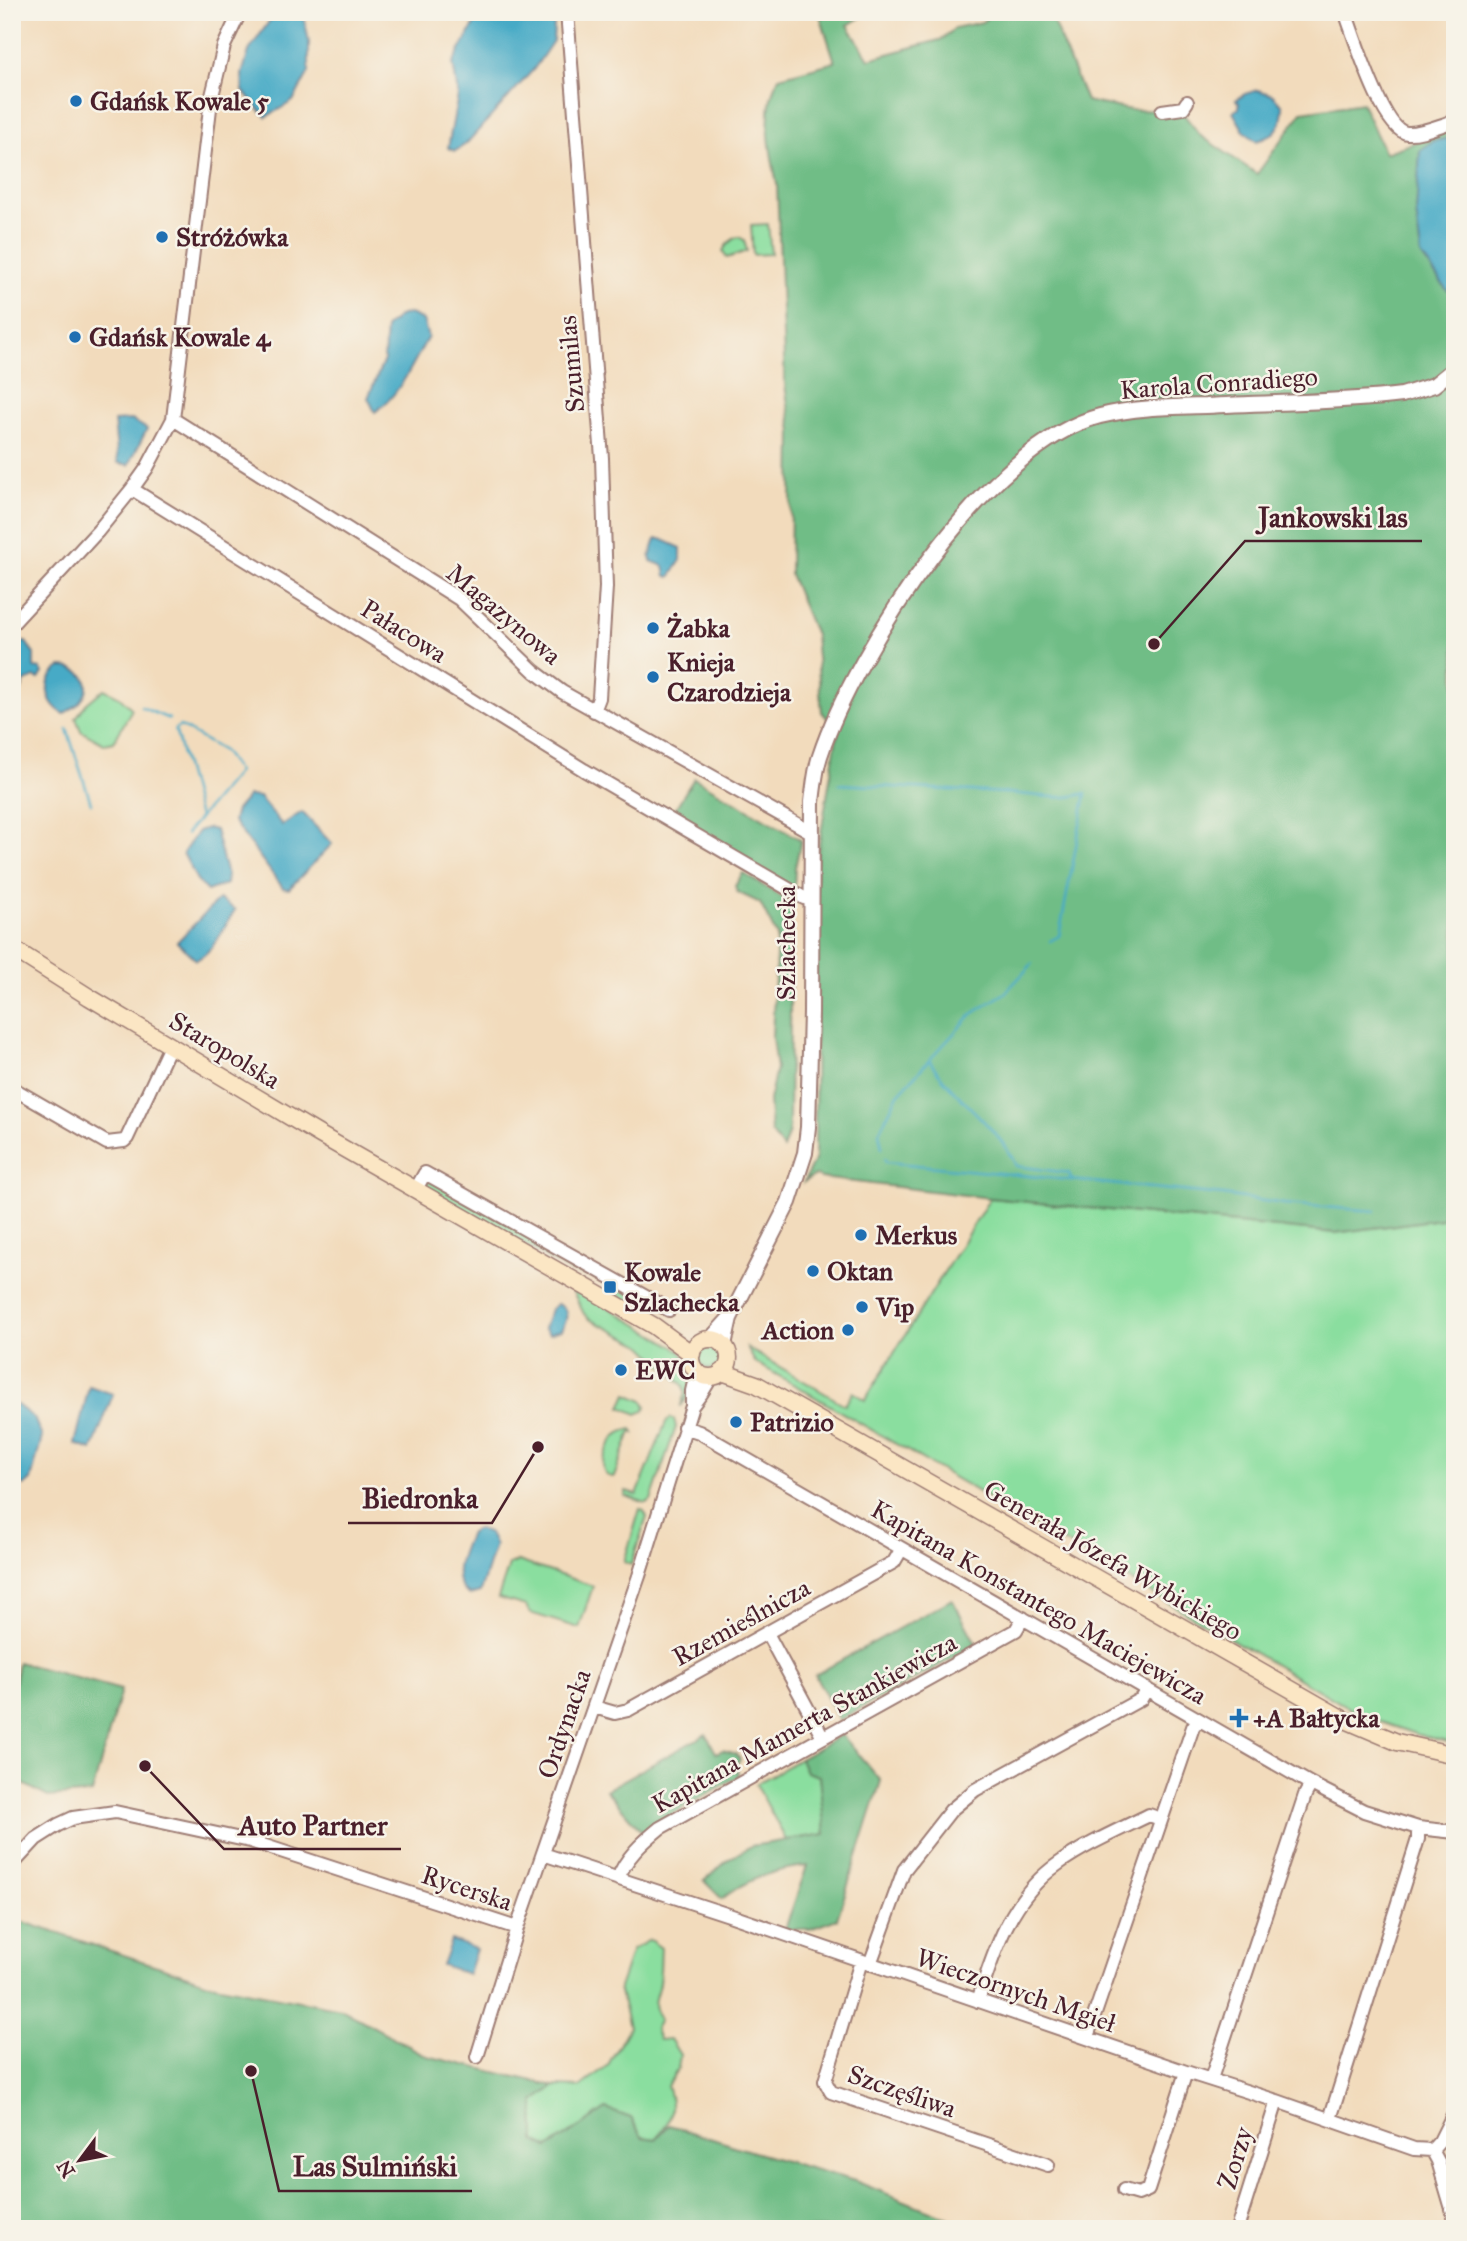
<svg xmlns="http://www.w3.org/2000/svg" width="1467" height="2241" font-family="'IM FELL Great Primer',serif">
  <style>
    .green { fill: #8ade9f; stroke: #6a7e65; stroke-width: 2 }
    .forest { fill: #6fbd86; stroke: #5c6e58; stroke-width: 2 }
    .water { fill: #47aac6; stroke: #486478; stroke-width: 2 }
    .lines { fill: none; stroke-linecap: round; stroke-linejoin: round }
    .stream { stroke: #47aac6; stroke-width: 2.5 }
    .minor-casing { stroke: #9e7d74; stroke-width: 16 }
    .tertiary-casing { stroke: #9e7d74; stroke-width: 18 }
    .secondary-casing { stroke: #9e7d74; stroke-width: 19 }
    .minor { stroke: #fff; stroke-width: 12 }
    .tertiary { stroke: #fff; stroke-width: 14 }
    .secondary { stroke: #fbe6c4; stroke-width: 16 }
    .poi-dot { fill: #1f6fb2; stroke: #f7f3e8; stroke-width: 2.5 }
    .labels { text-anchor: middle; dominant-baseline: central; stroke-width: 5; stroke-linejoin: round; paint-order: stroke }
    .poi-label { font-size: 26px; font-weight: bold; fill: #4a1f2b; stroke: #f7f3e8; text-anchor: start }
    .street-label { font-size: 26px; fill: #4a1f2b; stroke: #f7f3e8 }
    .leader { fill: none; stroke: #4a1f2b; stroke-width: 2.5 }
    .callout-dot { fill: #4a1f2b; stroke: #f7f3e8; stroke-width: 2.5 }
    .callout-label { font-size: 28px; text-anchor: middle; font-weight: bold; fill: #4a1f2b; stroke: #f7f3e8; stroke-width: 5; stroke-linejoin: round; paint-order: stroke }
  </style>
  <rect width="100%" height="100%" fill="#f7f3e8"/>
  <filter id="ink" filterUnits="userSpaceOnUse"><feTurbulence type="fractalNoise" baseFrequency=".0143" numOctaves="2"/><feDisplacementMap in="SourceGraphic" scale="14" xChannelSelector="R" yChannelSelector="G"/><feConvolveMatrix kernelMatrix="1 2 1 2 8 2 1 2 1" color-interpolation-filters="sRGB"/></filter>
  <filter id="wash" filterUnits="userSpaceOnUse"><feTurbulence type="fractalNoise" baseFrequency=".00686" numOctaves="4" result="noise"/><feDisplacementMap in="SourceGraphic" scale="28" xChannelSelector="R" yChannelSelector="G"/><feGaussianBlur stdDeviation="1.57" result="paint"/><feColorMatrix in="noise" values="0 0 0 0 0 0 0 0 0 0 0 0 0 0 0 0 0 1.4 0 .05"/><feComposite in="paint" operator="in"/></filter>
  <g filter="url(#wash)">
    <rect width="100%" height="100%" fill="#f2dbbc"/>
    <path class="green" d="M768,224L771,254L753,255L751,225Z
      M739,237L744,240L747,251L727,258L723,251C725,245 733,238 739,237Z
      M104,689L120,697L132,709L114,742L104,744L81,731L76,718L86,704Z
      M433,1180L648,1305L652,1317C639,1311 625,1304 616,1291L591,1276L570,1271L428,1189L426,1184L428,1181Z
      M990,1198L1335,1233L1455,1217V1744L1419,1735L1363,1716L755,1362L747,1348L845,1405L853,1392L865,1400Z
      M569,1284L670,1344C675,1347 681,1351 684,1356C692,1369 694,1395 681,1405L685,1393L683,1385L642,1345L589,1319L584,1314Z
      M699 1358a11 11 0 1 1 22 0a11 11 0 1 1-22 0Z
      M627,1394L643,1401L646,1406L644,1411L637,1414L621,1407Z
      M671,1418L674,1420L676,1427L651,1500L646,1503L625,1496L626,1491L637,1495L666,1422Z
      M632,1429L634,1433L631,1432L614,1477C593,1477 607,1445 616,1436C621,1431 626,1430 632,1429Z
      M640,1509L644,1511L647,1517L631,1565L624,1562Z
      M518,1561L593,1586L579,1628L530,1613L526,1606L498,1598L509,1565Z
      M800,1759L806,1771L819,1776L826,1834L786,1840L756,1784Z
      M650,1940L661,1948C660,1960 661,1976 658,1988C653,2004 652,2005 660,2020L655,2029L659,2040L670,2039L680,2055L678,2069L667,2086C675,2110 672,2120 656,2139L642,2137L631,2118L606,2109L549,2148L535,2141L534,2102L554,2086L580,2087L608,2065L629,2027L619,1988L632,1950Z"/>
    <path class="forest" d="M819,12H865L863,16L848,25L869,59L943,39L955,28L982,22L994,12H1049L1086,101L1131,110L1181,111L1201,136L1257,174L1302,112L1362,103L1385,153L1455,128V346L1452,354L1455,357V1217L1335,1233L990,1198L821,1178L816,1175L804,1182L815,1158L816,863L838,730L822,712L815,635L790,574L792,431L785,385L777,184C770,151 761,109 779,77L835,62Z
      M694,778L801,840L795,868L794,891L670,817Z
      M743,873L791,903L789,1131L783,1149L771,1132L769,1100L776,1069L772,1037L777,936L760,903L737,892L735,886Z
      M952,1599L977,1645L839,1720L815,1675Z
      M18,1662L121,1690L92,1793L48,1797L12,1778V1698Z
      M706,1734L716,1753L723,1750L737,1754L740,1760L736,1765L739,1776L654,1824L643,1833L606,1790Z
      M842,1735L881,1781L837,1919L810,1929H785L807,1866C775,1869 747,1879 722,1899L704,1881L729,1859L751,1846L825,1834L819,1776L806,1772L800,1759Z
      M14,1919L215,1985L341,2009L427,2056L554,2086L534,2102L535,2141L548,2148L606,2109L631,2118L642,2137L656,2139L669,2125L753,2152L855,2181L965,2225L982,2229H12V2046L18,1998L13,1973Z"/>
    <path class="water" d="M286,12H303L309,42V72L293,101L266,117L243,91L242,74L249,51L270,20Z
      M481,12H555L553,41L534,69L466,144L455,151L448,148L458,95L453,63Z
      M1258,90L1273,95L1283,106C1283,126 1276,136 1256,141L1244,131L1233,112L1239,108V103L1236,100L1245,94Z
      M1450,138L1455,141L1453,217L1455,219V296L1447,290L1421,255L1416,212L1420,150L1433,141Z
      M410,314L423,320L428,337C414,362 399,396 375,412L368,398L384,360L386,327L401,315Z
      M132,420L147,429L129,465L118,463L114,421Z
      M656,539H661L681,548V560L670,577L666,576L664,566L651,561L650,557Z
      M22,642H26L34,654V668L41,669L43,673L39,679L34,677L24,683L17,700L12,705C12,685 6,657 22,642Z
      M61,667C85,667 96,686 78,704C74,708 68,710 64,714C44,702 42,679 61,667Z
      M248,796L259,797L282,825L302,812L332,844L289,889L283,888L233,821L236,810Z
      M207,828L215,830L227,875L226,884L207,891L198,882L183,853L198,831Z
      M219,899L235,910C224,926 214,952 196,960L177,942Z
      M557,1304C571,1309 567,1321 561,1330L549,1334L544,1328L551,1309Z
      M89,1386L113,1394L92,1450L75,1444Z
      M12,1404L17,1405L34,1418L42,1437L31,1480L24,1486L12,1481Z
      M478,1529L489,1534L495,1545L480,1592L470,1595C447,1582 462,1551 470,1533Z
      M451,1940L476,1949L468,1974L442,1965Z"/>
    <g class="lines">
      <path class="stream" d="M141,707L169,719
        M67,729L91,803
        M838,784C894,787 950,790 1006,793C1033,794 1060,802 1086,793L1059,936L1050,941
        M186,834L238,772L223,751L180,726L175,729L199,817
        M930,1061C954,1099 998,1125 1016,1166L1069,1173L1072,1181
        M882,1148L879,1132L898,1094L972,1014L1005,993L1032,964
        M885,1159L886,1162L1223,1195L1284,1204L1375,1211"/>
    </g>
  </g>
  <g filter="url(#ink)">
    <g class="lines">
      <g class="minor-casing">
        <path id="minor" d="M567,12L602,458L606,587L599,698L594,711
          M1348,20C1356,42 1384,131 1407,133C1422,134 1440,125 1455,121
          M1162,111L1183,108L1187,102
          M173,419L459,599L534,671L562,692L811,832
          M132,489L584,770L804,898L810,899
          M12,624L98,531L132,489L147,468L173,419L211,100L224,46L240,12
          M12,1088L107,1143L124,1141L127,1138L170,1046
          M416,1189L425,1173L669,1310
          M692,1406L701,1394L712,1376
          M684,1427L699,1432L1311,1784L1364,1811L1418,1828L1455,1832
          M767,1633L823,1737
          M594,1707L615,1713L628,1710L894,1562L901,1550
          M543,1854L729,1915L1186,2072L1277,2101L1414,2149L1432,2150L1440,2141L1455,2111
          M12,1865L36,1839L58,1825L73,1818L115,1812L250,1841L517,1928
          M618,1879C625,1858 643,1842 660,1828L1016,1630L1023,1618
          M861,1961L825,2081L831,2092L1048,2165
          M870,1964L904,1870L951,1810L975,1790L1141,1699L1147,1689
          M978,2001C994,1950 1012,1896 1058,1864C1086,1844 1119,1830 1149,1815L1161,1819
          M1087,2037L1193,1727L1198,1720
          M477,2057L517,1928L639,1576L692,1406V1391L697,1370
          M1211,2079L1305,1795L1311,1784
          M1330,2119L1418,1839V1828
          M1432,2150L1438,2161L1455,2219
          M1124,2190L1138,2194L1148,2190L1186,2072
          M1237,2229L1277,2101"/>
      </g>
      <g class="tertiary-casing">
        <path id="tertiary" d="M711,1339L730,1318
          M724,1345L730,1318L789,1202L805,1153L808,1127L811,1012L812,802C814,787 815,771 820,756C855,650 989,444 1100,416C1135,407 1171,407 1206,406C1271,402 1338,403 1402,395L1434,385L1455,368"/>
      </g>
      <g class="secondary-casing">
        <path id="secondary" d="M12,948L89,997L320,1135L654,1326L692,1354
          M691 1358a19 19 0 1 1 38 0a19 19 0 1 1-38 0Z
          M722,1372L756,1384L1343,1719L1397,1742L1455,1755"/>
      </g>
      <use href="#minor" class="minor"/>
      <use href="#tertiary" class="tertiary"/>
      <use href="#secondary" class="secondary"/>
    </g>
  </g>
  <g class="poi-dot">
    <circle cx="76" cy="101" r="7"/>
    <circle cx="162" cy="237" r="7"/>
    <circle cx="75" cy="337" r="7"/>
    <circle cx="653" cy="628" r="7"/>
    <circle cx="653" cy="677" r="7"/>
    <circle cx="861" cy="1235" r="7"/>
    <circle cx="813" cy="1271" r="7"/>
    <rect x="603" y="1280" width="14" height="14" rx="3.5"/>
    <circle cx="862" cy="1307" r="7"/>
    <circle cx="848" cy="1330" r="7"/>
    <circle cx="621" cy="1370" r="7"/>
    <circle cx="736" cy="1422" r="7"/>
    <path d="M1235.5 1707.5h7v7h7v7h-7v7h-7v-7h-7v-7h7z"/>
  </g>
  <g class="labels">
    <g class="poi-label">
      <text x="90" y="101">Gdańsk Kowale 5</text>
      <text x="176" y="237">Stróżówka</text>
      <text x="89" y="337">Gdańsk Kowale 4</text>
      <text x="667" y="628">Żabka</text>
      <text x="667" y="662">Knieja<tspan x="667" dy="30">Czarodzieja</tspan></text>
      <text x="875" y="1235">Merkus</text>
      <text x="827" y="1271">Oktan</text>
      <text x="624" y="1272">Kowale<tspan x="624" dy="30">Szlachecka</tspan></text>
      <text x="876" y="1307">Vip</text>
      <text x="834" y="1330" text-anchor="end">Action</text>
      <text x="635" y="1370">EWC</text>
      <text x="750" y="1422">Patrizio</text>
      <text x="1253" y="1718">+A Bałtycka</text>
    </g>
    <g class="street-label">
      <text transform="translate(571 364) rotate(-95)">Szumilas</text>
      <text transform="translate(1219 383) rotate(-4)">Karola Conradiego</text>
      <text transform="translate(504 614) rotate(40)">Magazynowa</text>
      <text transform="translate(404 631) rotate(32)">Pałacowa</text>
      <text transform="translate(786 943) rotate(-90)">Szlachecka</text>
      <text transform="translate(225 1050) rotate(31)">Staropolska</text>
      <text transform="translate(1113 1560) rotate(30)">Generała Józefa Wybickiego</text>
      <text transform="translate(1039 1602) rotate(30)">Kapitana Konstantego Maciejewicza</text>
      <text transform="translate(741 1622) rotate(-29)">Rzemieślnicza</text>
      <text transform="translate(804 1723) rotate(-29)">Kapitana Mamerta Stankiewicza</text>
      <text transform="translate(564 1724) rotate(-71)">Ordynacka</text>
      <text transform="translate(467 1888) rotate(18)">Rycerska</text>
      <text transform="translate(1016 1990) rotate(19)">Wieczornych Mgieł</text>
      <text transform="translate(902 2091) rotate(19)">Szczęśliwa</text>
      <text transform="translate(1235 2158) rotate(-73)">Zorzy</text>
    </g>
  </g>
  <path class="leader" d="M1154 644L1245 541H1422M538 1447L492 1523H348M145 1766L224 1849H401M251 2071L279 2191H472"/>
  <g class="callout-dot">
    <circle cx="1154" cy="644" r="7"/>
    <circle cx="538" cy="1447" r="7"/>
    <circle cx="145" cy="1766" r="7"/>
    <circle cx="251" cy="2071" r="7"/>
  </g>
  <g class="callout-label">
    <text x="1333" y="527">Jankowski las</text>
    <text x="420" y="1508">Biedronka</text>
    <text x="313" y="1835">Auto Partner</text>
    <text x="375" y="2176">Las Sulmiński</text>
  </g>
  <rect width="1467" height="2241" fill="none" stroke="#f7f3e8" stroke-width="42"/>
  <g transform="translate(80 2160) rotate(238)" stroke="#f7f3e8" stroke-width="5" paint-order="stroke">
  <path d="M0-5L12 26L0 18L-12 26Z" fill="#4a1f2b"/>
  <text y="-10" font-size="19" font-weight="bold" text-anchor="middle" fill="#4a1f2b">N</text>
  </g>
</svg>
